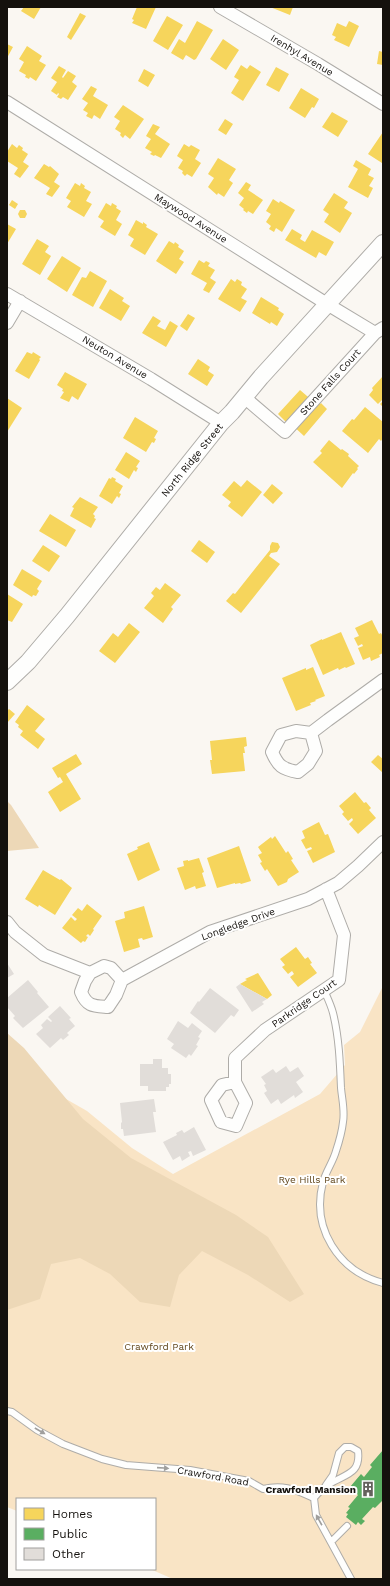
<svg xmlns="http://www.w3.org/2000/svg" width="390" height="1586" font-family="'Work Sans',sans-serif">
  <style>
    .green { fill: #f9e4c5 }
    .forest { fill: #edd8b7 }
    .homes { fill: #f6d55c }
    .public { fill: #5aae61 }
    .building { fill: #e1ddd9 }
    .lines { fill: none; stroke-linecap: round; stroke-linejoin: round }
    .service-casing { stroke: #aeaca8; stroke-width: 8 }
    .minor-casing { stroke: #aeaca8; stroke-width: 14 }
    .tertiary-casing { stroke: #aeaca8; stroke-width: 18 }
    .service { stroke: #fefefd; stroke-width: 6 }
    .minor { stroke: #fefefd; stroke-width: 12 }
    .tertiary { stroke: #fefefd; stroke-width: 16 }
    .oneway { fill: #a09f9d }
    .labels { text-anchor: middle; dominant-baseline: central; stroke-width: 4; stroke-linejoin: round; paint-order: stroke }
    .street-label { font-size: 10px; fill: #14110d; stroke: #fff }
    .park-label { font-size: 10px; fill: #62481e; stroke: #fff }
    .poi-label { font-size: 10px; font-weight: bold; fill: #14110d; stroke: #fff; text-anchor: end }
  </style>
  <rect width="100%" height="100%" fill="#faf7f2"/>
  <path class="green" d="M383,986V1579H173L150,1569H155V1499H17V1511L7,1507V1033L59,1095L87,1111L132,1148L173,1174L320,1094L345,1065L344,1045L360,1032Z"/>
  <path class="forest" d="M7,801L11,805L39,848L7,851Z
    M7,1033L24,1048L83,1119L131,1158L236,1215L268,1237L304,1294L290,1302L248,1275L202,1251L179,1275L170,1307L140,1302L110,1274L80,1258L51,1264L40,1299L7,1310Z"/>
  <path class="homes" d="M24,7H41L34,19L21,11Z
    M137,7H156L146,29L132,23L134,20L132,19Z
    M270,7H293L290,15Z
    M80,13L86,16L71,40L67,37Z
    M167,16L183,25L168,50L153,41Z
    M197,21L213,30L196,59L194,60L186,55L183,60L171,53L179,39L185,43Z
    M349,21L359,26L349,47L334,40L336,37L332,35L337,23L346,27Z
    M223,39L239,50L226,70L210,59Z
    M7,44L13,47L7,58Z
    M27,46L42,56L39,61L46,65L36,81L30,77L29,79L25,77L26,75L19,71L24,62L19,59Z
    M379,51L383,52V65L377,64Z
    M241,65L247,69L250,65L261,72L243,101L231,93L239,80L234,77Z
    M59,66L66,70L62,77L63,78L68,71L76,76L72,82L77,86L68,100L63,97L61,99L57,97L59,94L58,93L57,95L51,91L57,82L51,78Z
    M276,67L289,74L279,92L266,85Z
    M144,69L155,75L148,87L138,81Z
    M91,86L97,89L93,96L108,105L100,119L94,115L92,119L86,116L88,113L83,110L88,103L82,99Z
    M301,88L319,99L314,108L312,107L305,118L289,108Z
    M123,105L144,119L130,139L125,135L123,138L120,135L121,133L115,129L120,121L114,117Z
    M332,112L348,121L338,137L322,127Z
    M225,119L233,124L226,135L218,130Z
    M153,124L160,127L155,134L170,144L161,158L155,155L154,156L150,154L152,152L145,148L151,139L146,136Z
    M383,132V162L382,163L368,154Z
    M12,144L17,148L19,145L23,148L22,150L28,154L23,162L29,166L20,178L14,174L18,168L7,161V152Z
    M184,144L189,147L191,145L200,150L195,159L201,163L192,177L187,174L185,176L182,173L183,171L178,168L183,160L177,156Z
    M218,158L236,169L229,180L233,183L224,197L218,193L217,195L208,187L214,178L208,174Z
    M356,160L371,169L368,175L374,178L369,186L373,188L368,198L348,187L358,169L353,166Z
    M44,164L49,167L50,166L59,174L54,182L60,186L52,197L46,194L50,188L34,178Z
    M246,182L251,185L248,190L263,200L253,214L248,211L247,213L243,210L244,209L239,205L244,198L238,193Z
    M75,183L80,186L81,183L85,186L84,188L91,192L86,201L92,204L84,217L67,207L71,201L66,198Z
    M334,193L348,202L344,208L352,213L340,233L324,222L329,214L323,210Z
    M273,199L279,203L280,201L295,210L282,232L276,228L274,232L269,229L271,226L266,222L271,214L266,211Z
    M12,200L18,204L15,209L9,205Z
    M106,203L111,206L112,203L117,206L116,208L121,211L116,220L122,224L115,236L100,227L104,221L98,217Z
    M20,210H25L27,214L25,218H20L18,214Z
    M136,220L143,224V222L147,225L146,227L158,234L145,255L130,246L134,239L128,235Z
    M7,224L16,229L7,244Z
    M292,229L302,235L300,239L305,242L312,230L334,242L326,256L319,252L316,258L285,240Z
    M37,239L49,246L45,252L51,256L40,275L22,264Z
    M169,241L174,244L175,242L179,245L178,247L184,251L179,259L184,262L176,274L156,261Z
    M62,256L81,268L67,292L47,279Z
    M199,260L204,263L206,261L210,263L208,266L215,270L210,278L216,282L209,293L203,290L207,283L191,274Z
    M90,271L107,281L93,307L72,295L82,277L86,278Z
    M231,279L235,282L237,279L242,282L241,285L247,289L241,298L247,301L240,312L218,299Z
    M110,289L124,298L122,301L130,306L121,321L99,308Z
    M261,297L279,308L278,310L284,314L277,326L271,322L270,324L252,313Z
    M188,314L195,318L187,331L180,326Z
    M153,316L161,321L157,326L165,330L170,321L178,326L166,347L142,333Z
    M27,352L32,354L33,352L41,357L39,359L40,360L29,379L15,371Z
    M198,359L210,367L208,371L214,375L207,386L188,374Z
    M65,372L87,384L78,400L72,396L69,402L60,398L64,392L62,391L63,389L57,385Z
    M383,376V407L380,404L383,401L382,400L378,404L369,395L373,390L372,388Z
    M300,390L314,402L316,400L320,404L321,403L327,409L304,436L290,423L289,425L278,414Z
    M7,398L22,408L7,432Z
    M365,407L383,422V438L381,441L379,439L368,453L342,431L352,419L354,420Z
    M135,417L158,431L154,438L156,439L154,443L152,442L146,452L123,438Z
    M329,440L341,450L342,449L349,454L348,456L359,466L357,468L358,469L354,474L353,473L342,488L313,462L322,453L320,451Z
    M126,452L140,461L136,467L138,468L136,472L134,470L129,479L115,470Z
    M112,477L116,479L115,481L123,486L119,493L121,494L119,498L117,496L112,504L99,496L109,478L111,479Z
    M247,480L262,492L242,517L228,506L231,502L222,495L234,481L241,487Z
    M272,484L283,493L273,504L263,495Z
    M80,497L98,507L93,514L95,516L94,518L96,519L91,528L70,516L74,508L72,507Z
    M50,514L76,530L66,547L39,531Z
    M199,540L215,552L207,563L191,551Z
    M272,542L278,543L280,547L277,552L271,553L269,556L280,564L241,613L226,601L233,593L235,594L270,550V546Z
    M43,545L60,556L49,572L32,561Z
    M22,569L42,581L37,589L39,591L36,596L33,595L32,597L13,585Z
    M165,583L181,595L171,607L173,609L163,623L144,608L154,596L151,593L156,587L160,590Z
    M7,594L23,604L12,622L7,620Z
    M372,620L379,634L381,633L383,637V653L379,655L380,657L371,661L370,657L363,660L358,648L363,646L362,644L358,646L354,638L359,636L355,628Z
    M129,623L140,632L115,663L99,651L113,633L118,637Z
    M341,632L355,664L346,668L345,667L339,670L338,668L323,675L310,645L322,639V640Z
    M313,667L325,696L315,700L316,701L310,703L311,705L296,711L282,678L306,668V670Z
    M27,705L45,719L35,731L45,739L38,749L20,735L23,731L18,727L19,725L15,722Z
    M9,709L15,714L7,723V711Z
    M246,737L247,746L244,747L245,753H243L245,771L212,774L210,760H212L210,741Z
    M76,754L82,764L66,774L81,799L60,812L48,792L63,782L60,777L58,778L52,768Z
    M378,755L383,759V773L371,762Z
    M355,792L364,803L366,802L371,808L369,810L376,818L358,834L349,824L353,820L352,818L348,821L342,814L344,812L339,806Z
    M319,822L325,835L328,834L335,852L313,863L307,851L312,849L311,847L306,849L301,840L305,838L302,831Z
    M275,836L286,853L288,851L293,859L291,860L299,872L288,879L287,882L278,886L267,869L265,871L260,863L262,862L258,855L262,853L258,847L271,837L272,839Z
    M149,842L160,870L138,881L127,854L138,849L137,847Z
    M239,846L251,881L241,884L240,883L235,884V883L217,888L207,858Z
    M199,858L204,872L202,873L206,886L196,889L195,886L185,890L177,868L184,866L183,861L188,860V861Z
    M43,870L60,880L61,879L72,888L55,915L39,905L38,907L25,899Z
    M87,904L102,916L93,929L94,930L90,936L88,934L86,936L88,937L85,942L83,941L81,943L62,928L71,917L75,921L77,919L72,915L78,908L82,911Z
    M144,906L153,937L143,940L142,938L138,939L140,947L124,952L115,921L125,918L124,912Z
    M296,947L305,959L308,957L312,963L310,964L317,973L298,987L290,977L294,974L292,971L288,974L282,967L285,965L280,959Z
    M258,973L272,995L267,999L240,984L247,980L245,979Z"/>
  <path class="public" d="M383,1450V1500L375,1508L373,1507L362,1519L365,1521L361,1525L358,1522L356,1525L346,1517L348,1514L346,1513L350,1508L348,1507L358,1495L350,1487L361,1474L364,1477L372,1467L370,1465Z"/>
  <path class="building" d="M7,963L14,974L7,978Z
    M28,980L38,992L37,993L49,1007L23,1028L13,1018L15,1016L7,1007V998Z
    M240,984L267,999L262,1002L264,1004L252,1012L236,987Z
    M210,988L239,1010L234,1017L231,1015L215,1033L190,1013L198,1001L199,1002Z
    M60,1006L71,1018L69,1019L75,1026L67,1033L69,1035L63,1040L61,1038L50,1048L36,1034L43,1028L41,1025L47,1019L51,1022L52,1021L48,1017Z
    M178,1021L188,1028L192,1023L202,1031L198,1037L200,1038L196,1045L198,1046L191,1056L189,1054L186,1058L171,1048L174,1044L167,1039Z
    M153,1059H162V1068H168V1074H171V1084H169V1087H166V1091H148V1086H140V1064H153Z
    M286,1066L290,1072L298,1067L304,1076L296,1082L303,1092L295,1098L294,1095L281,1104L278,1099L271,1104L264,1093L267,1091L264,1085L266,1084L261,1077L273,1069L276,1073Z
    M154,1099L156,1112H153L156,1132L124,1136L123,1129H121V1123L122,1122L120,1103Z
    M194,1127L206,1150L193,1156L191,1151L188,1152L190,1156L182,1161L180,1156L173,1160L163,1142L177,1135L176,1133L182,1130L184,1133Z"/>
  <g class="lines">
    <g class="service-casing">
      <path id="service" d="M324,990C327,997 331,1005 333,1013C339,1037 340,1063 341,1088C342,1099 345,1111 343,1122C342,1131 339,1142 336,1151C333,1162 326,1171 323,1182C311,1228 338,1271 383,1283
        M7,1411L12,1412L37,1430L63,1444L102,1459L126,1465L190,1470L249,1481L263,1489C284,1484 295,1490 314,1498L316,1515L351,1579
        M314,1498C318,1493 323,1488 328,1485C344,1474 361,1475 358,1451L351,1447H345L339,1453L333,1475L326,1485
        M331,1542L347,1526"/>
    </g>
    <g class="minor-casing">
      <path id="minor" d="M220,7L318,64L383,104
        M7,102L327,304L375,333
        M7,294L151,379L221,423
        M7,323L20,301
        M244,397L285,432L375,333L383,328
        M311,733L316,751L308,764L298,772C282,769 278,766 272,752L281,735L296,731L311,733L328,720L383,680
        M7,922L15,932L44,955L90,973L104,966L111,968L122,980
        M90,973L85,981L81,992C87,1007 94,1006 108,1007L116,995L122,980
        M122,980L210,932L308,899L338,883L358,866L383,842
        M235,1082L222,1085L211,1100L221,1122L236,1126L246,1103L235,1082V1058L265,1030L339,980L344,935L326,889"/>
    </g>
    <g class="tertiary-casing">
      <path id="tertiary" d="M7,682L28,662L67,616L221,423L232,412L261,377L383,243"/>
    </g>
    <use href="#service" class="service"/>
    <use href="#minor" class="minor"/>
    <use href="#tertiary" class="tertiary"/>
  </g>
  <defs><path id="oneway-solid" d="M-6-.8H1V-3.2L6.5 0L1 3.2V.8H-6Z"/></defs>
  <g class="oneway">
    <use href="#oneway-solid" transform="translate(40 1431) rotate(30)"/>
    <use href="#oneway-solid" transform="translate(163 1468) rotate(4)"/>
    <use href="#oneway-solid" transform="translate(319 1520) rotate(-119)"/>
  </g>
  <defs>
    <g id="building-bare" transform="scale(1.2)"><path d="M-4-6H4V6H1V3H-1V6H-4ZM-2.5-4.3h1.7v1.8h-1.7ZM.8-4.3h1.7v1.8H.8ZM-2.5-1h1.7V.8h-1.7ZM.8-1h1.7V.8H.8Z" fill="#64625d" stroke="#fff" stroke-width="2.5" paint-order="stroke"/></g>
  </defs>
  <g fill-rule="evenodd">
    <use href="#building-bare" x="368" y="1489"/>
  </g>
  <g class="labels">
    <g class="street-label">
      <text transform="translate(302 55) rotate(31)">Irenhyl Avenue</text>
      <text transform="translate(191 218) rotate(32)">Maywood Avenue</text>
      <text transform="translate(115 357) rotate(31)">Neuton Avenue</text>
      <text transform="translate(330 382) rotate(-48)">Stone Falls Court</text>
      <text transform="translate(192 460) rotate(-51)">North Ridge Street</text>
      <text transform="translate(238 924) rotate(-20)">Longledge Drive</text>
      <text transform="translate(304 1003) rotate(-35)">Parkridge Court</text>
      <text transform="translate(213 1476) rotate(10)">Crawford Road</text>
    </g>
    <g class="park-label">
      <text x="312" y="1179">Rye Hills Park</text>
      <text x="159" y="1346">Crawford Park</text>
    </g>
    <g class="poi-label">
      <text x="356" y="1489">Crawford Mansion</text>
    </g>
  </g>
  <rect width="390" height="1586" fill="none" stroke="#14110d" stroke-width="16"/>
  <rect x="16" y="1498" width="140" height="72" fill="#ffffff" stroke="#a1a09e"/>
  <rect x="24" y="1508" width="20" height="12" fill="#f6d55c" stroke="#a1a09e"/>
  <text x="52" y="1518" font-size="12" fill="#14110d">Homes</text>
  <rect x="24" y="1528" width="20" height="12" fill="#5aae61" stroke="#a1a09e"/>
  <text x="52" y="1538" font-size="12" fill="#14110d">Public</text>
  <rect x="24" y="1548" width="20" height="12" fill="#e1ddd9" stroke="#a1a09e"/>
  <text x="52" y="1558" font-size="12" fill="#14110d">Other</text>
</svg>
